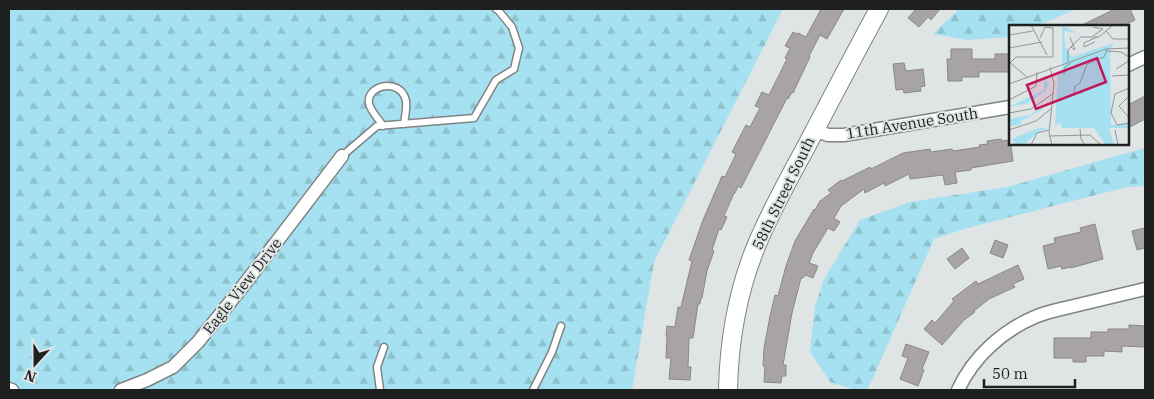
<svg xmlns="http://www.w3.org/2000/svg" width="1154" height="399" font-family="'IBM Plex Serif',serif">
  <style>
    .forest { fill: url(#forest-firs) }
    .building { fill: #a9a4a4; stroke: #8b8786 }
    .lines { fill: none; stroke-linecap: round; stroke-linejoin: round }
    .lane-casing { stroke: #808485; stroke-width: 9 }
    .street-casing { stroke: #808485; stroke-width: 15 }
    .secondary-casing { stroke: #808485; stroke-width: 20 }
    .lane { stroke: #fff; stroke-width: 6 }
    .street { stroke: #fff; stroke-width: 12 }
    .secondary { stroke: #fff; stroke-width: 18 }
    .labels { text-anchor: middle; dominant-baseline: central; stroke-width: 4; stroke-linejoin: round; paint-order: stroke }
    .street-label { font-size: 15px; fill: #1e2020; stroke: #dfe4e5 }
    .inset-road { fill: none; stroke: #929696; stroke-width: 1 }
    .view { fill: #c2185b; fill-opacity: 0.15; stroke: #c2185b; stroke-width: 2.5 }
    .inset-edge { fill: none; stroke: #1e2020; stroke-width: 2.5 }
  </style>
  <defs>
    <pattern id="forest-firs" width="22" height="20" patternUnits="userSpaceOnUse" patternTransform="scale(1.25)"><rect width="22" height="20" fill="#a5e1f0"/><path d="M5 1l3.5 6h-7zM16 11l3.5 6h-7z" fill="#8ec1ce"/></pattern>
  </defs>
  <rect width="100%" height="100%" fill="#dfe4e5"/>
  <path class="forest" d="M9,9H783L654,262L632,390H9Z
    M959,9H1077L1036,26H1010V37L968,40L933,34Z
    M1145,148V186L1127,187L964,229L934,239L872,380L867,390H856L830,382L810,352L815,306L824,279L860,220L910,202L1007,187Z"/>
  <path class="building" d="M821,9H844L827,39L820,35L809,56L810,57L793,93L792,92L788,99L787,98L741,188L738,186L735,193H734L724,216L727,217L721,230L719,229L712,250L714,251L707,271L702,298H701L700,304H698L693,338H689L688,367H691L690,380L669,379L671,358H666L667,336L666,335L667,326L675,327L678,307H681L692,261L689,260L703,220L722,176L725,177L736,154L732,152L746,125L750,127L760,108L755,106L762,92L769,95L787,59L785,58L790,48L785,46L793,32L797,34L798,33L806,37Z
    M916,9H940L931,20L928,17L919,27L908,18Z
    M1115,9H1130L1135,20L1123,26H1080Z
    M951,49H972V59H995V54H1010V72H979V77H962V81H948L947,59H951Z
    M904,63L906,71L923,69L925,86L920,87L921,91L904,93L903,89L896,90L893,64Z
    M1145,96V119L1128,128V105Z
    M1001,139L1002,141L1010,140L1013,161L971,168V170L955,172L957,183L945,185L943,175L910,179L909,174L885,186L884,183L865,193L864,189L841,206L834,218L840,222L834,231L828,228L813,253L809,263L818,266L813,278L805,275L803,278H801L792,313L783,365H786V376H782L781,383L764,382L765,366H763L764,348L770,316L775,295L778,296L786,266L795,241L814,209L815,210L820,201L831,193L828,190L841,180L842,181L870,167L871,169L903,153L930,149L931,152L952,149L953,151L980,147L979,145L988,144L987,141Z
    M1095,224L1103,259L1071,268V267L1062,269L1061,266L1048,269L1043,246L1055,243L1054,238L1081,232L1080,228Z
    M1145,228V248L1137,250L1132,231Z
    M995,240L1008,245L1003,258L990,253Z
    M962,248L969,258L955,269L947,259Z
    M1018,265L1024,279L1013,284L1015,287L989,299L974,311L975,312L964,320L942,345L924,329L932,320L935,323L954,301L952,299L976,281L978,284Z
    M1129,325L1145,326V347L1122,346V352L1104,351V356H1086V362H1073V358H1054V338H1091V332H1108V329H1129Z
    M906,344L929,352L922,369L924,370L918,386L900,379L908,358L902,356Z"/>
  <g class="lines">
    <g class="lane-casing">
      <path id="lane" d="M383,126C379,119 370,111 369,103C366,85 401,77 406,101C407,108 405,116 404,124
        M342,156L377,126L474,118L496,80L514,69L519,48L512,27L498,10L496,9
        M380,390L377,367L384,347
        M533,390L552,352L561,326"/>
    </g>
    <g class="street-casing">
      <path id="street" d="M1128,65L1145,57
        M814,130L828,135H844L1010,107
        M9,389L12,390
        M121,390L147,380L173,367L198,342L243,286L342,156
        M958,390C973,357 1003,330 1037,316C1052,310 1067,308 1082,304C1103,299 1124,294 1145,289"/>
    </g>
    <g class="secondary-casing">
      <path id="secondary" d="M728,390C729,342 737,294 755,249C769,214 788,180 806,147C830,101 854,55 879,9"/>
    </g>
    <use href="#lane" class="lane"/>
    <use href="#street" class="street"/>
    <use href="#secondary" class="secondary"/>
  </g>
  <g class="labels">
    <g class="street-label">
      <text transform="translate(912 123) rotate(-9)">11th Avenue South</text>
      <text transform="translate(783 193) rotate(-64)">58th Street South</text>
      <text transform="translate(242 286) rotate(-52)">Eagle View Drive</text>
    </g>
  </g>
  <g transform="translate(1009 25)">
    <rect width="120" height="120" fill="#dfe4e5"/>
    <path d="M53,0L68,8L55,6L56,22L63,32L105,18L101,24L102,100L120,99V103H100L105,120H97L85,103H53L51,97L46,101L49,47L53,45ZM35,53L40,58L37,66L19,78L0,82L35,65ZM40,77L31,86L12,96V100L0,101V94L21,90ZM30,103H39L29,107L15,120H7L3,114Z" fill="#a5e1f0"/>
    <path class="inset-road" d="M22,0L38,30M84,2L94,4L84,11M97,6L104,14H120M0,10L24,6M61,12L66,25L62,22M86,17L75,22V18L88,12M0,23L33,17M98,26L112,27L120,32M0,37L18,52M59,37V25L72,12H90L104,0M0,39L7,32H44V3L36,2L31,13M41,42L45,59L40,108L43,120M107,44L120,36M55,50L56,42L62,38M103,51L120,50M0,59L97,24L120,23M120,63L106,69L102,88L108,100L120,98M73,68H65L66,61L71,58L78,39L95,32L98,24M120,71L110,81L120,93M0,75L27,61L28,47M0,88L22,84L45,68M71,104L72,114L76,120M0,105L27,96L43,83M106,105L109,120M40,111L81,110L92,120M22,120L28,108L40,105"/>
    <path class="view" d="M88,33L97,57L27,84L18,60Z"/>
    <rect width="120" height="120" class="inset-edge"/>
  </g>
  <rect width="1154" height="399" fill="none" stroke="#1e2020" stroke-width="20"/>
  <g transform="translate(35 364) rotate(201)" stroke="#dfe4e5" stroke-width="4" paint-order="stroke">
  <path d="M0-4L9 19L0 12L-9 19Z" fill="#1e2020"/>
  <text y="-8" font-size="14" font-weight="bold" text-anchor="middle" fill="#1e2020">N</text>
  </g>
  <path d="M984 379v8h91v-8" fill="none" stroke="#1e2020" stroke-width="2.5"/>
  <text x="992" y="379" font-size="15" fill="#1e2020" stroke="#dfe4e5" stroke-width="4" paint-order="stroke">50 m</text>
</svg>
